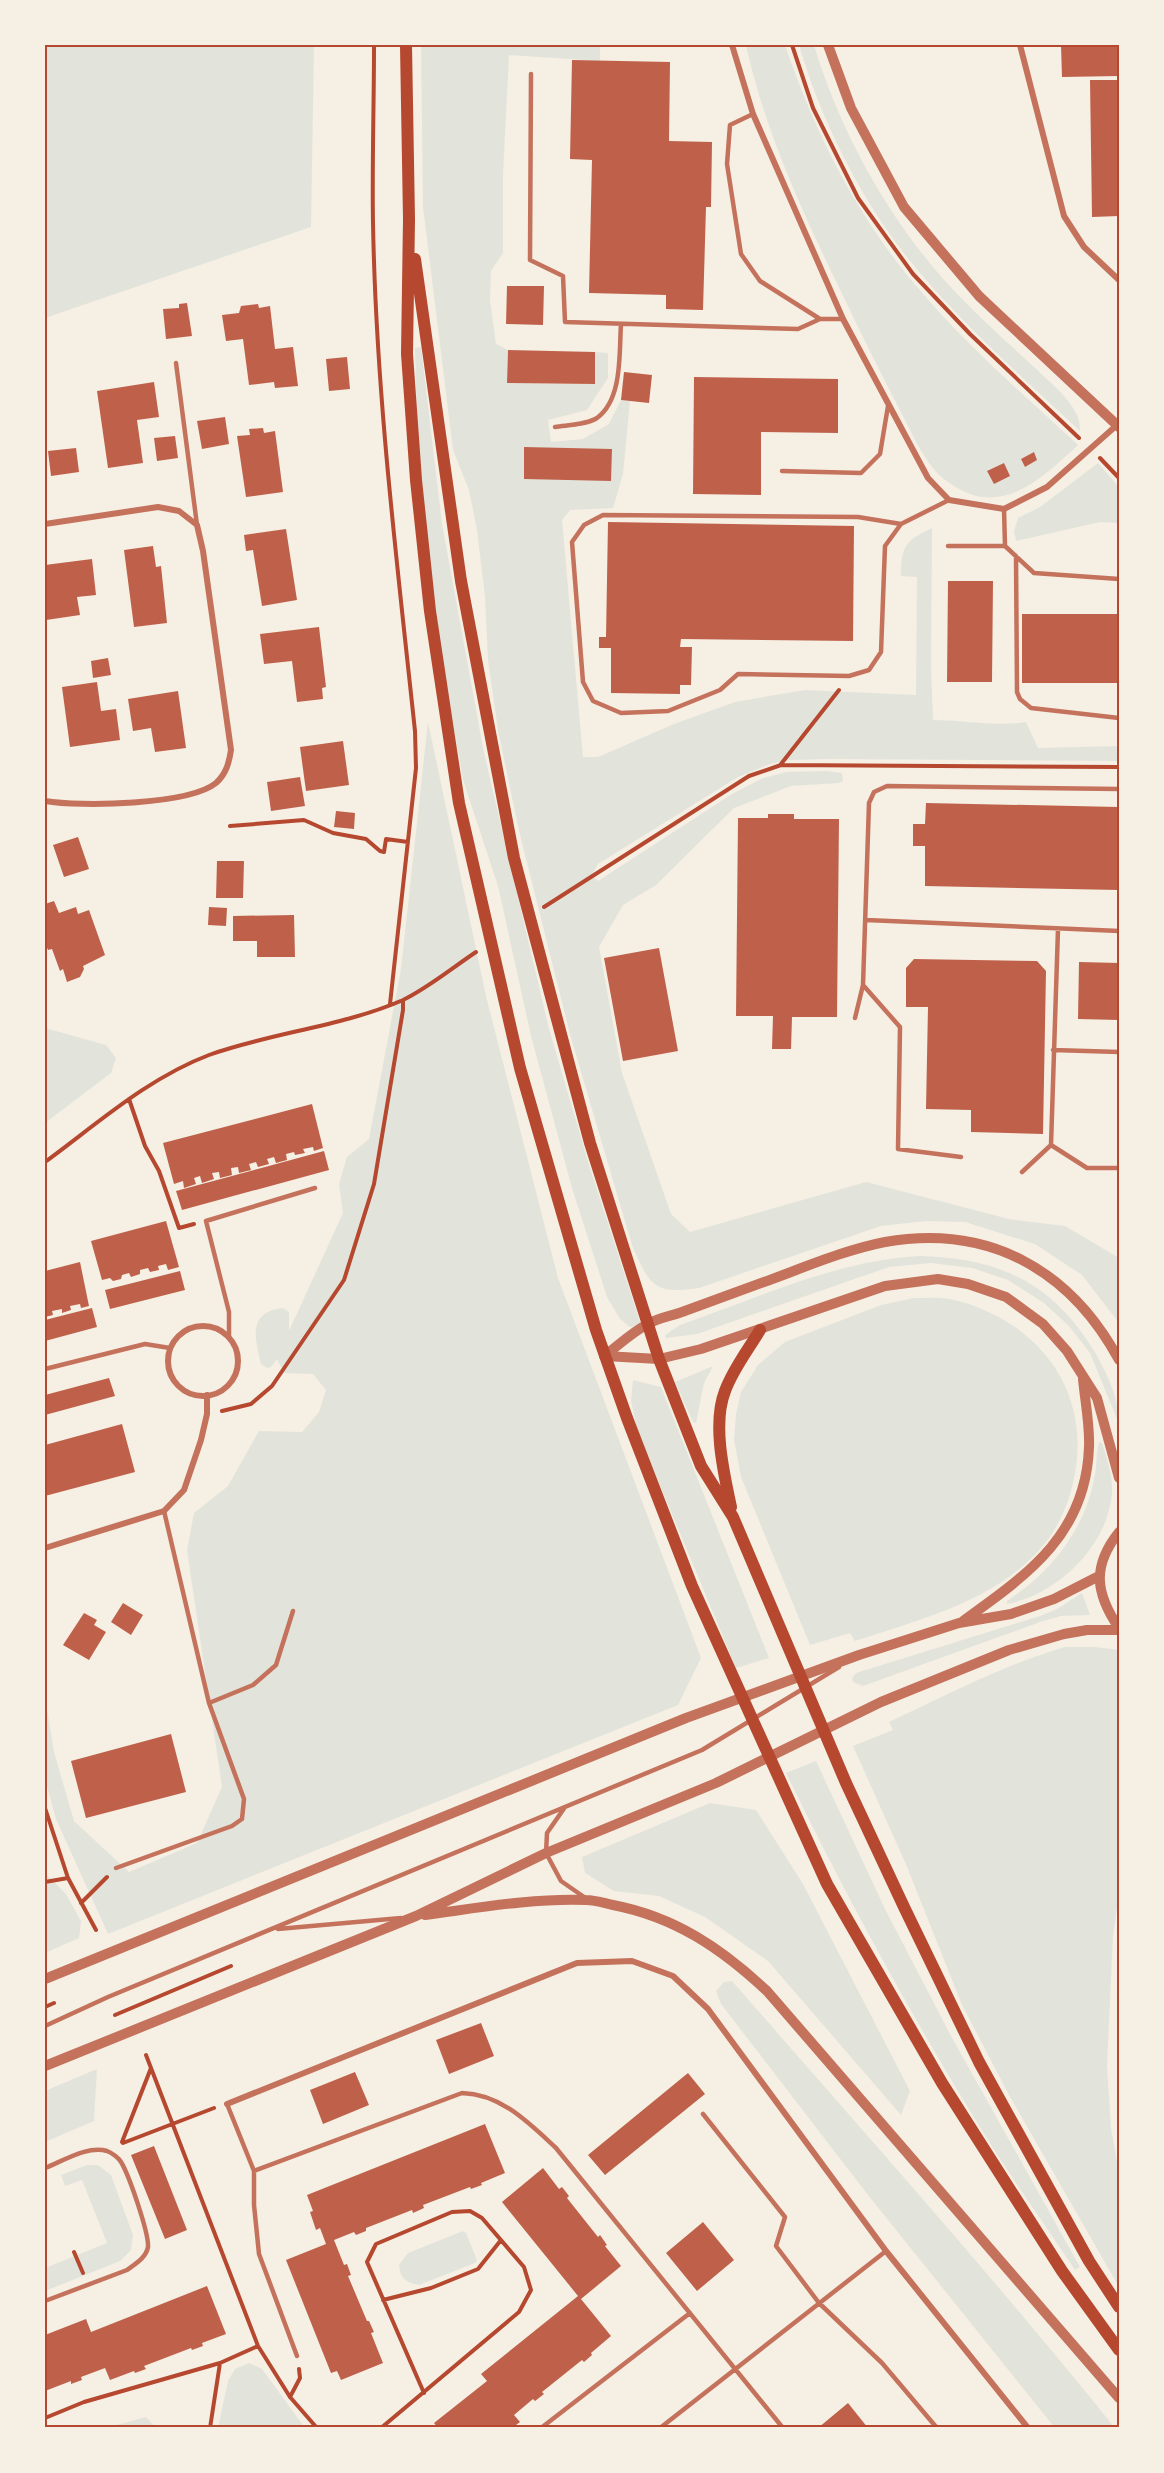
<svg xmlns="http://www.w3.org/2000/svg" width="1164" height="2473" font-family="'Varela Round',sans-serif">
  <style>
    .green { fill: #e2e4dc }
    .building { fill: #bf614a }
    .lines { fill: none; stroke-linecap: round; stroke-linejoin: round }
    .path { stroke: #b5482f; stroke-width: 4 }
    .service { stroke: #c5725c; stroke-width: 4.5 }
    .minor { stroke: #c5725c; stroke-width: 6 }
    .tertiary { stroke: #c5725c; stroke-width: 10 }
    .secondary { stroke: #b5482f; stroke-width: 12 }
    .neatline { fill: none; stroke: #b5482f; stroke-width: 2 }
  </style>
  <rect width="100%" height="100%" fill="#f6efe4"/>
  <path class="green" d="M45,45H314L311,227L45,318Z
    M421,45H600V61L509,55L503,174V253L491,271L490,300L496,344L508,350L507,383L595,384V352L608,353V378L587,410L548,420L551,442L583,439L609,424L621,400L630,401L623,474L613,508L570,510L562,520L583,757H598L674,724L735,702L805,690L916,695L917,577L901,576C901,546 905,541 932,528L931,666L933,720C964,720 995,727 1026,722L1038,748L1119,746V761L829,759L789,760L770,764L738,777L598,864L592,875L598,881L732,794L763,778L787,772L826,771L842,773L843,781L839,783L791,786L734,808L656,885L623,905L599,947L622,1073L671,1214L690,1232L866,1182L1009,1219L1065,1226L1119,1258V1323L1082,1275L1035,1244L965,1222L926,1221L881,1226L699,1288C654,1295 649,1285 632,1245L571,1038L519,831L498,730L488,660L485,597L477,530L469,490L453,450L423,207Z
    M746,45H785C815,133 857,217 918,288C966,345 1023,394 1078,445C1053,468 1020,502 982,497C969,496 947,483 938,474C923,458 913,436 903,416C889,389 875,362 862,335C817,242 768,146 746,45Z
    M799,45H814C842,139 899,238 969,306C990,327 1011,346 1033,366C1047,380 1067,395 1076,413C1079,419 1080,424 1080,431C1020,375 957,320 906,256C858,194 821,120 799,45Z
    M421,347L442,524L484,753L549,1029L590,1168L641,1325L630,1327L620,1319L607,1297L572,1188L531,1036L498,886L463,780L442,659L427,534L417,427L415,348Z
    M1098,463L1119,487V523L1100,522L1016,541L1014,531L1018,518L1040,507Z
    M428,722L486,996L558,1278L701,1658L678,1705L108,1934L56,1819L45,1779V1697L54,1752L74,1821L129,1872L197,1843L222,1787L187,1550L194,1513L228,1486L259,1431L302,1432L319,1412L326,1390L313,1374L284,1373L277,1359L271,1367L267,1368L261,1364C255,1338 247,1312 283,1308L289,1312V1331L343,1213L339,1184L347,1157L369,1139L401,969Z
    M45,1028L106,1045L116,1058L111,1073L45,1123Z
    M920,1256C1001,1258 1055,1284 1097,1356C1109,1378 1119,1399 1119,1424L1090,1353L1069,1326L1044,1303L1008,1280L972,1268L931,1263L889,1267L697,1334L666,1338L665,1335L680,1325C758,1298 837,1260 920,1256Z
    M914,1298C926,1298 939,1297 950,1299C1031,1317 1088,1382 1076,1467C1072,1494 1063,1520 1046,1542C1000,1600 922,1619 855,1641L850,1633L810,1645L741,1477L734,1440L736,1414L741,1392L758,1365L785,1342L881,1305Z
    M713,1366L704,1383L696,1423L693,1422L675,1382Z
    M633,1380L661,1387L769,1658L736,1668L638,1432L631,1401Z
    M1099,1442L1102,1443C1107,1459 1113,1476 1112,1493C1108,1546 1057,1595 1007,1604V1601C1051,1572 1084,1531 1094,1479C1097,1467 1096,1453 1099,1442Z
    M1082,1593L1090,1615L1061,1616L1043,1621L863,1686L853,1682L852,1678L856,1673L1040,1616L1057,1609Z
    M1065,1647H1095L1119,1650V1893L1113,1936L1107,2065L1111,2128L1119,2173V2287L1009,2095L962,2005L905,1862L853,1746L893,1730L889,1722C947,1695 1003,1665 1065,1647Z
    M816,1761L885,1909L950,2034L1080,2267L1075,2270C1042,2220 1007,2172 976,2121C907,2008 844,1892 786,1773Z
    M710,1803L756,1810L803,1884L910,2091L901,2115L768,1961L705,1917L659,1896L614,1891L585,1873L582,1857Z
    M45,1873L66,1894L81,1921L79,1938L45,1953Z
    M732,1981C861,2129 992,2275 1115,2428H1055L868,2195L721,2004L716,1991L724,1982Z
    M97,2069L94,2121L45,2142V2091Z
    M87,2165H98L111,2175L133,2235L131,2250L120,2261L45,2291V2268L107,2243L82,2180L65,2186L61,2175Z
    M463,2231L466,2233L477,2260L475,2263L419,2285C406,2283 400,2278 399,2265L408,2253Z
    M249,2363L262,2369L305,2428H218L228,2381L235,2369Z
    M146,2417L156,2428H106Z"/>
  <path class="building" d="M1061,45H1119V76L1062,77Z
    M572,60L670,62L669,141L712,142L711,207H706L703,310L666,309V295L589,293L592,160L570,159Z
    M1090,80H1119V216L1092,217Z
    M507,286H544L543,325L506,324Z
    M187,303L192,336L166,339L163,309L179,308V304Z
    M258,304L259,308L270,306L275,349L293,347L298,386L275,388L274,382L249,385L243,339L226,341L222,315L239,313L241,306Z
    M508,350L595,352V384L507,383Z
    M347,357L350,389L329,391L326,359Z
    M624,372L652,375L649,403L621,400Z
    M694,377L838,379V433L761,432V495L693,494Z
    M154,382L159,417L137,420L143,463L108,468L97,391Z
    M225,417L229,444L202,449L197,421Z
    M263,428L264,433L275,431L283,492L246,497L237,436L250,435L249,429Z
    M175,436L178,458L157,461L154,438Z
    M524,447L612,449L611,481L524,479Z
    M76,448L79,472L51,476L48,451Z
    M1034,452L1037,460L1025,467L1021,459Z
    M1004,463L1010,476L994,484L987,471Z
    M608,522L854,526L853,641L681,639L680,647H692L691,685H680V694L611,693V648H599V637H606Z
    M286,529L297,600L262,606L253,550L246,551L244,535Z
    M153,546L156,567L161,566L167,623L134,627L124,550Z
    M92,559L96,595L77,597L80,615L46,620L45,565Z
    M948,581H993L992,682H947Z
    M1022,614H1119V683H1022Z
    M319,627L326,687L322,688L323,699L297,702L292,661L264,664L260,634Z
    M108,658L111,675L93,678L91,661Z
    M97,682L101,711L116,709L120,740L70,747L62,687Z
    M178,691L186,748L155,752L151,728L133,731L128,699Z
    M343,741L349,785L306,791L300,747Z
    M300,777L305,806L271,811L267,782Z
    M926,803L1119,807V890L925,886V846H913V824H925Z
    M336,811L355,813L354,829L334,827Z
    M768,814H794V819H839L837,1017H792L791,1049H772L773,1016H736L738,818H768Z
    M78,837L89,869L64,877L53,845Z
    M217,861H244L243,898H216Z
    M54,901L59,913L76,907L78,914L89,910L105,955L83,966L84,969L80,977L67,982L63,969L60,971L52,949L48,950L45,943V904Z
    M209,907L227,908L226,926L208,925Z
    M294,915L295,957H257V941H233V916Z
    M659,948L678,1051L623,1061L604,958Z
    M914,959L1037,961L1046,971L1043,1134L971,1132V1110L926,1109L928,1007H906V968Z
    M1079,962L1119,963V1020L1078,1019Z
    M312,1104L323,1148L314,1151L313,1147L303,1149L305,1153L295,1155L294,1152L286,1154L287,1160L276,1163L274,1157L267,1159L269,1164L258,1167L256,1162L249,1164L251,1170L239,1173L238,1167L231,1168L232,1175L220,1178L219,1172L212,1173L214,1179L202,1183L200,1176L194,1178L196,1184L184,1188L183,1181L174,1184L163,1143Z
    M324,1151L329,1170L182,1210L176,1191Z
    M166,1221L179,1267L168,1270L166,1264L158,1266L159,1270L150,1272L148,1268L140,1270V1274L131,1277L129,1273L122,1275L121,1279L113,1281L110,1278L102,1280L91,1241Z
    M80,1262L89,1306L81,1308L80,1304L70,1306L71,1310L62,1313V1309L52,1311L53,1315L45,1317V1271Z
    M180,1271L185,1290L110,1309L105,1290Z
    M92,1308L97,1327L45,1341V1320Z
    M109,1378L115,1396L45,1415V1395Z
    M122,1424L135,1472L45,1496V1445Z
    M123,1603L143,1615L131,1635L111,1622Z
    M84,1613L97,1620L94,1625L106,1632L89,1660L63,1645Z
    M171,1734L186,1792L86,1818L71,1761Z
    M481,2023L494,2056L449,2074L436,2040Z
    M355,2072L369,2105L323,2124L310,2090Z
    M688,2073L705,2094L605,2175L588,2155Z
    M485,2124L505,2173L481,2183L482,2185L471,2189L470,2187L423,2205L424,2208L413,2213L412,2210L366,2228V2231L356,2235L354,2232L334,2240L344,2265L347,2264L351,2275L348,2276L367,2321H369L374,2332L371,2333L383,2363L341,2380L337,2371L331,2373L286,2260L326,2244L320,2228L316,2230L310,2212L313,2211L307,2195Z
    M154,2146L187,2230L165,2239L131,2155Z
    M543,2168L559,2189L562,2187L569,2196L567,2198L598,2237L600,2235L607,2245L605,2246L621,2266L581,2299L611,2336L591,2353L592,2355L584,2362L582,2360L542,2392L544,2394L535,2401L533,2399L514,2415L520,2422L512,2428H438L434,2423L487,2381L481,2374L578,2296L502,2202Z
    M703,2222L734,2260L697,2291L666,2253Z
    M207,2286L226,2334L202,2343L203,2346L192,2350L191,2348L144,2366L146,2369L135,2373L134,2371L110,2380L105,2368L81,2377L82,2380L71,2384V2381L45,2391V2335L86,2319L91,2332Z
    M848,2403L868,2428H818Z"/>
  <g class="lines">
    <path class="path" d="M374,45C374,104 372,164 373,223C376,393 397,562 415,731L416,768L390,1004
      M792,45L813,108L858,198L913,274L970,334L1079,438
      M1100,458L1119,478
      M781,764L839,690
      M230,826L304,820L333,833L366,839L380,851L384,852L386,839L408,842
      M544,907L749,776L781,765L1119,767
      M129,1099L145,1146L159,1171L179,1228L194,1224
      M45,1162C97,1124 148,1078 209,1055C270,1033 344,1026 403,1000C428,988 452,968 476,952
      M222,1411L251,1404L272,1386L344,1280L374,1184L403,1010V1000
      M45,1808L68,1878L96,1930
      M45,1882L68,1878
      M81,1903L107,1877
      M45,2007L54,2003
      M115,2015L231,1966
      M146,2055L258,2346L290,2397L317,2428
      M122,2142L151,2068
      M123,2143L214,2108
      M74,2252L83,2273
      M383,2300L431,2288L478,2269L501,2240
      M290,2397L300,2378L299,2369
      M45,2418L84,2402L220,2363
      M210,2428L220,2363L258,2346
      M381,2428L519,2312L531,2290L524,2267L482,2218L470,2211L452,2212L376,2244L367,2262L424,2393"/>
    <path class="service" d="M531,74L530,260L563,276L565,322L798,329L820,319H843
      M753,114L730,125L727,164L741,254L760,281L820,319
      M176,363L197,525
      M555,427C568,425 586,425 597,418C623,399 619,352 621,324
      M782,471L861,473L880,454L888,406
      M1004,509L1005,546L1034,573L1119,579
      M901,524L858,517L603,515L584,525L572,542L583,682L593,701L621,713L668,711L720,690L738,674L849,676L869,670L881,652L885,546L901,524L949,500
      M948,546H1005
      M1016,556L1017,692L1020,699L1031,708L1119,718
      M866,920L1119,931
      M855,1018L863,985
      M1053,1050L1119,1052
      M1051,1145L1087,1168H1119
      M961,1157L898,1149L900,1027L863,985L869,803L874,792L887,786L1119,789
      M1022,1172L1051,1145L1058,929
      M229,1337V1312L206,1221L315,1188
      M45,1369L145,1344L170,1348
      M209,1703L253,1685L276,1665L293,1611
      M565,1807L547,1833L546,1853L561,1881L584,1897
      M116,1868L232,1826L242,1819L244,1799L209,1703L164,1511
      M278,1929L401,1918
      M45,2026L108,1997L702,1750L839,1667
      M227,2104L254,2171V2205L259,2254L297,2356
      M703,2114L785,2217L776,2246L819,2303L882,2363L937,2428
      M45,2168C63,2161 88,2145 107,2151C112,2153 119,2158 121,2162C129,2175 149,2233 148,2247C146,2258 135,2264 127,2270L45,2301
      M254,2171L462,2093C501,2094 529,2123 556,2148L783,2428
      M541,2428L690,2313
      M660,2428L886,2251"/>
    <path class="minor" d="M732,45L753,114L843,319L928,478L949,500L1004,509L1047,487L1117,425
      M1020,45L1064,216L1084,247L1119,280
      M45,524L158,507L179,511L197,525L203,551L231,750C229,763 226,774 216,783C189,805 80,807 45,801
      M168 1361a35 35 0 1 1 70 0a35 35 0 1 1-70 0Z
      M45,1548L164,1511L184,1490L201,1440L207,1414V1395
      M227,2104L577,1963L632,1961L673,1976L708,2009L886,2251L1028,2428"/>
    <path class="tertiary" d="M828,45L851,108L904,207L979,296L1119,427
      M604,1356L659,1359L701,1349L885,1286L938,1279L968,1284L1006,1297L1043,1324L1067,1351L1097,1398L1119,1478
      M604,1356C618,1346 632,1332 648,1324C658,1318 671,1316 682,1312C710,1302 737,1292 764,1282C803,1268 844,1250 885,1242C988,1224 1070,1269 1119,1360
      M1119,1532C1092,1566 1095,1593 1119,1628
      M963,1621C1027,1575 1086,1535 1089,1447C1090,1425 1085,1401 1083,1379
      M425,1915C478,1908 532,1898 586,1900C595,1900 604,1903 613,1905C675,1917 721,1948 767,1991L1119,2398
      M45,1979L686,1718L859,1655L959,1623L1011,1614L1054,1599L1099,1576
      M45,2066L416,1916L546,1853L716,1783L881,1702L1009,1650L1064,1634L1087,1630H1119"/>
    <path class="secondary" d="M406,45L409,219L407,354L416,480L430,611L459,803L520,1068L596,1330L627,1418L692,1586L827,1884L942,2083L1062,2271L1119,2350
      M415,259L461,581L514,858L590,1143L659,1359L701,1466L733,1517L846,1783L904,1907L979,2062L1089,2261L1119,2307
      M731,1507C724,1474 712,1424 725,1391C733,1369 748,1350 760,1330"/>
  </g>
  <rect width="1164" height="2473" fill="none" stroke="#f6efe4" stroke-width="93"/>
  <rect x="46" y="46" width="1072" height="2380" class="neatline"/>
</svg>
